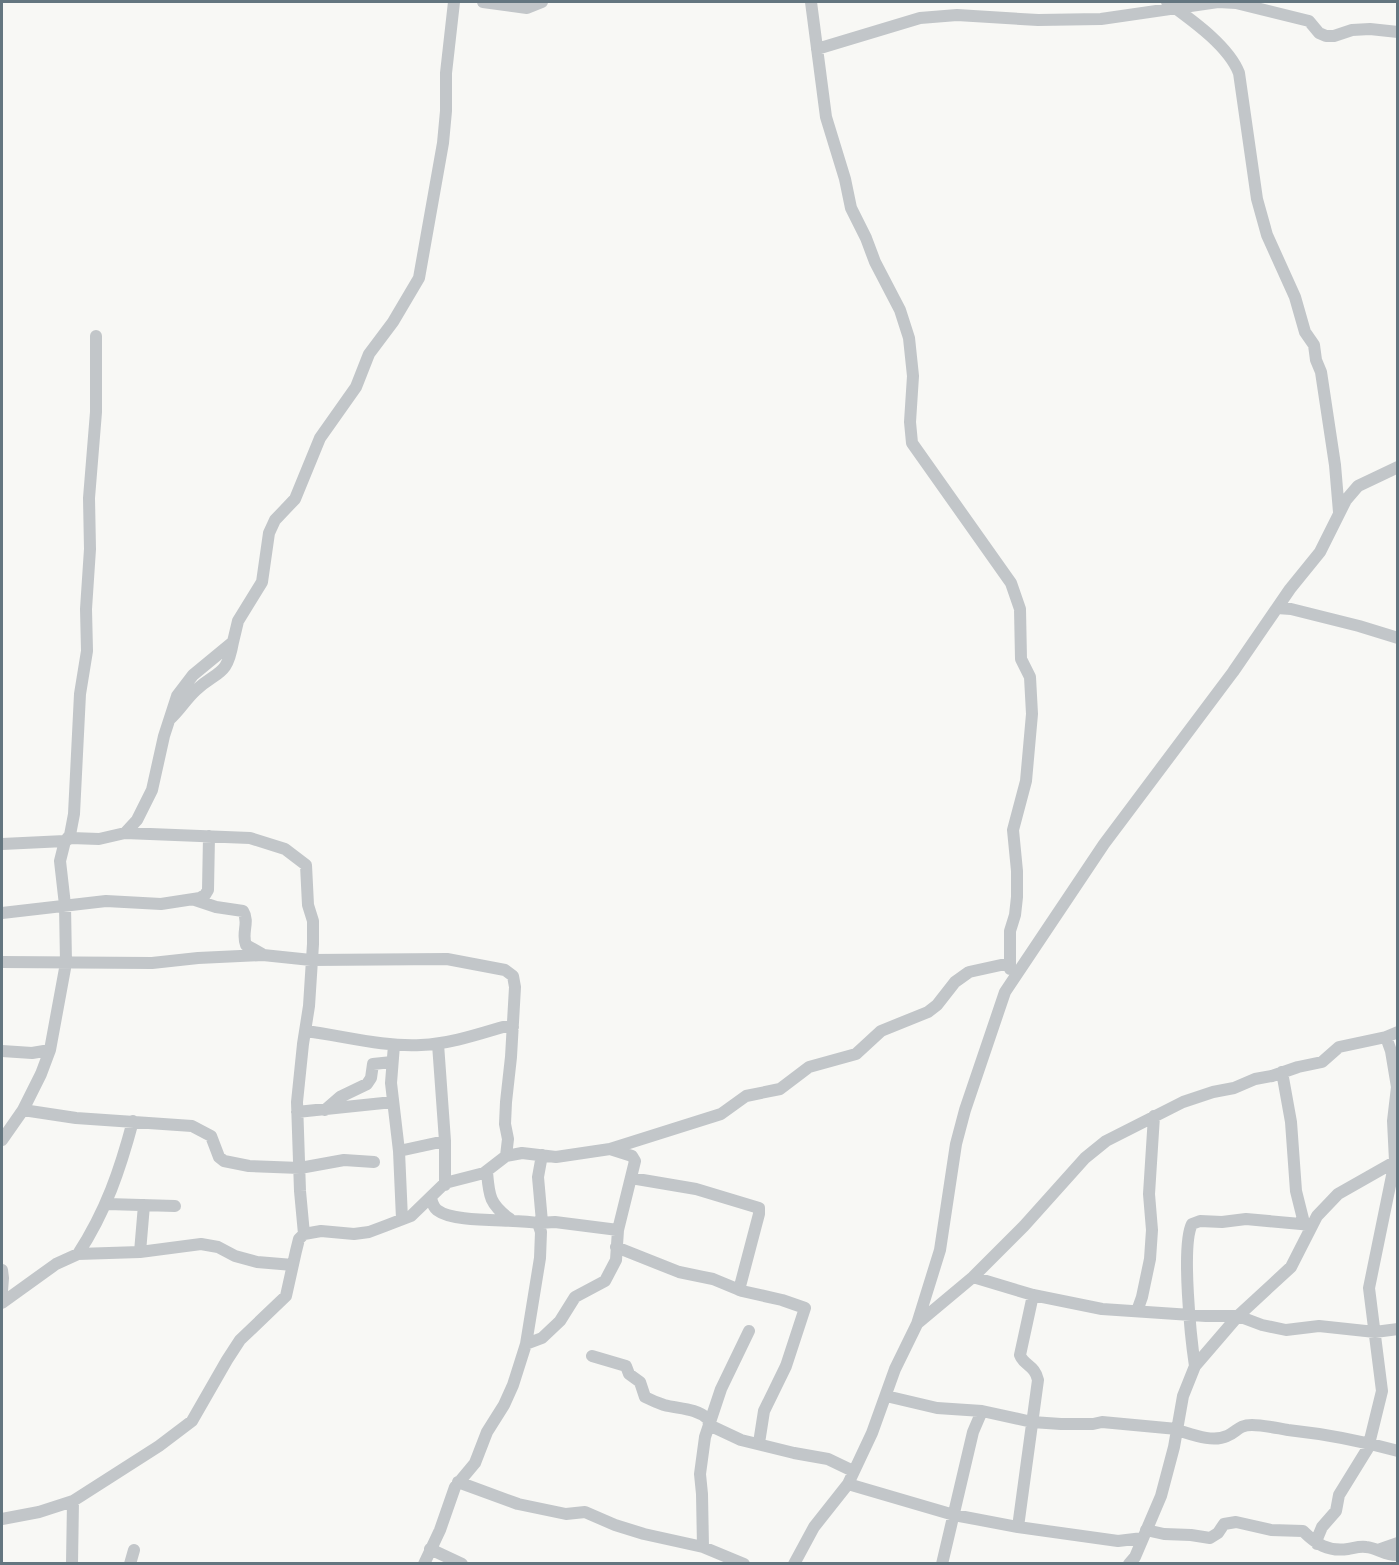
<svg xmlns="http://www.w3.org/2000/svg" width="1399" height="1565" font-family="'Asap Condensed',sans-serif">
  <style>
    .lines { fill: none; stroke-linecap: round; stroke-linejoin: round }
    .minor { stroke: #c2c6c9; stroke-width: 12 }
  </style>
  <rect width="100%" height="100%" fill="#f8f8f5"/>
  <g class="lines">
    <path class="minor" d="M483,2L527,8L542,2
      M811,2L826,117L845,179L851,208L866,238L875,262L900,310L909,338L913,376L910,422L912,443L1011,583L1020,609L1021,659L1030,677L1032,714L1026,781L1013,830L1017,871V897L1015,915L1010,931V969
      M1167,2C1190,19 1228,45 1239,73L1257,199L1267,235L1295,297L1305,332L1314,345L1316,360L1321,372L1335,465L1339,512
      M817,49L920,18L957,15L1038,20L1101,19L1218,2L1236,3L1309,21L1319,33L1326,36H1334L1352,30L1370,29L1398,32
      M1277,608L1291,609L1359,626L1398,638
      M170,719C180,710 186,699 196,690C218,670 227,677 233,642
      M125,833L250,838L285,849L306,865L308,905L313,921V944L309,1006L303,1044L297,1102L300,1191L304,1234
      M2,844L65,841L70,835L74,814L80,694L87,651L86,609L90,549L89,498L96,412V336
      M195,900L216,907L243,911C250,922 241,933 246,945L262,954
      M2,913L106,901L161,904L200,898L205,895L208,890L209,836
      M2,962L152,963L198,958L263,955L311,960L447,959L505,970L513,976L515,987L511,1057L506,1102L505,1124L508,1139L506,1156
      M306,1031C344,1036 383,1047 421,1045C449,1044 476,1035 503,1027H513
      M438,1044L445,1141V1185
      M394,1045L391,1083L399,1151L402,1219
      M2,1051L32,1053L50,1050
      M1282,1072L1291,1122L1296,1191L1304,1223
      M23,1110L76,1118L192,1126L211,1136L219,1157L224,1161L249,1166L300,1168L344,1160L374,1162
      M325,1110L340,1097L367,1084L371,1078L373,1064L392,1062
      M297,1112L393,1102
      M2,1140L23,1110L41,1074L50,1050L66,963L65,905L60,861L65,841L71,838L99,839L125,833L137,820L152,790L164,736L177,696L193,675L233,642L238,621L262,582L269,533L275,520L295,499L320,438L356,387L369,354L393,322L419,278L443,143L446,111V73L454,2
      M399,1151L445,1141
      M542,1155L538,1177L542,1222
      M487,1172C489,1195 489,1204 510,1219
      M631,1178L696,1189L759,1208V1214L739,1290
      M107,1204L175,1206
      M538,1223L555,1222L618,1230
      M616,1247L679,1272L713,1279L742,1291L782,1300L805,1308L786,1366L764,1411L759,1443
      M140,1252L144,1205
      M78,1254C106,1211 120,1170 133,1121
      M2,1270L3,1278L2,1291
      M973,1277L1033,1295L1102,1309L1206,1316H1238L1262,1325L1286,1330L1319,1326L1375,1332L1398,1329
      M2,1303L56,1264L78,1254L140,1252L201,1244L218,1247L235,1256L257,1262L293,1265
      M1137,1311L1142,1297L1150,1259L1152,1230L1149,1194L1154,1116
      M918,1323L973,1277L1024,1226L1085,1158L1106,1141L1183,1102L1213,1092L1234,1088L1255,1079L1272,1076L1298,1067L1322,1062L1339,1047L1386,1037L1398,1032
      M749,1331L721,1389L709,1425L741,1440L794,1453L828,1459L853,1471
      M526,1344L542,1338L560,1321L575,1297L605,1281L616,1260L618,1230L635,1161L632,1156L610,1149
      M592,1356L626,1366L629,1374L640,1382L645,1397C651,1400 658,1403 664,1405C679,1409 696,1408 708,1419L709,1425L705,1437L700,1474L702,1494L703,1547
      M1195,1366C1191,1340 1181,1245 1192,1224L1200,1221L1222,1222L1246,1219L1312,1225
      M886,1396L937,1408L982,1411L1032,1422L1061,1424H1093L1102,1422L1177,1429
      M1177,1430C1191,1434 1212,1443 1227,1436C1237,1432 1238,1425 1252,1425C1263,1425 1276,1428 1288,1430C1325,1434 1362,1441 1398,1451
      M458,1482L518,1504L566,1514L585,1512L615,1525L644,1534L703,1547L744,1564
      M848,1484L954,1515L1018,1527L1118,1541L1143,1538
      M2,1519L39,1512L73,1501L159,1446L192,1421L227,1360L240,1340L286,1296L296,1251L299,1239L304,1234L321,1231L354,1234L369,1232L385,1226L411,1216L445,1183L484,1173L506,1156L522,1153L556,1157L610,1149L721,1114L746,1096L780,1089L809,1067L856,1054L881,1031L928,1012L937,1005L955,982L969,972L1010,963
      M1018,1527L1038,1380C1035,1365 1024,1366 1020,1355L1033,1295
      M1146,1530L1164,1534L1191,1535L1210,1538L1218,1533L1224,1524L1236,1522L1271,1530L1303,1531C1316,1544 1328,1552 1348,1549C1354,1548 1360,1546 1366,1547C1378,1548 1386,1556 1398,1555
      M1317,1544V1539L1322,1527L1336,1511L1339,1495L1368,1448L1382,1391L1369,1288L1395,1161L1393,1121L1397,1087L1391,1051L1386,1037
      M430,1549L462,1564
      M1378,1550L1398,1543
      M72,1564L73,1501
      M130,1564L134,1550
      M424,1564L440,1530L455,1487L475,1463L487,1432L504,1405L513,1385L526,1344L540,1258L541,1232L538,1223C513,1218 455,1224 437,1210C433,1207 432,1202 431,1198
      M794,1564L814,1527L848,1484L872,1433L895,1369L917,1324L940,1250L956,1144L965,1110L1005,992L1104,844L1233,672L1290,589L1320,552L1346,500L1358,486L1398,467
      M942,1564L973,1432L982,1411
      M1129,1564L1135,1557L1161,1496L1174,1447L1183,1396L1195,1366L1238,1316L1291,1267L1317,1216L1338,1194L1398,1160"/>
  </g>
  <rect width="1399" height="1565" fill="none" stroke="#647680" stroke-width="6"/>
</svg>
